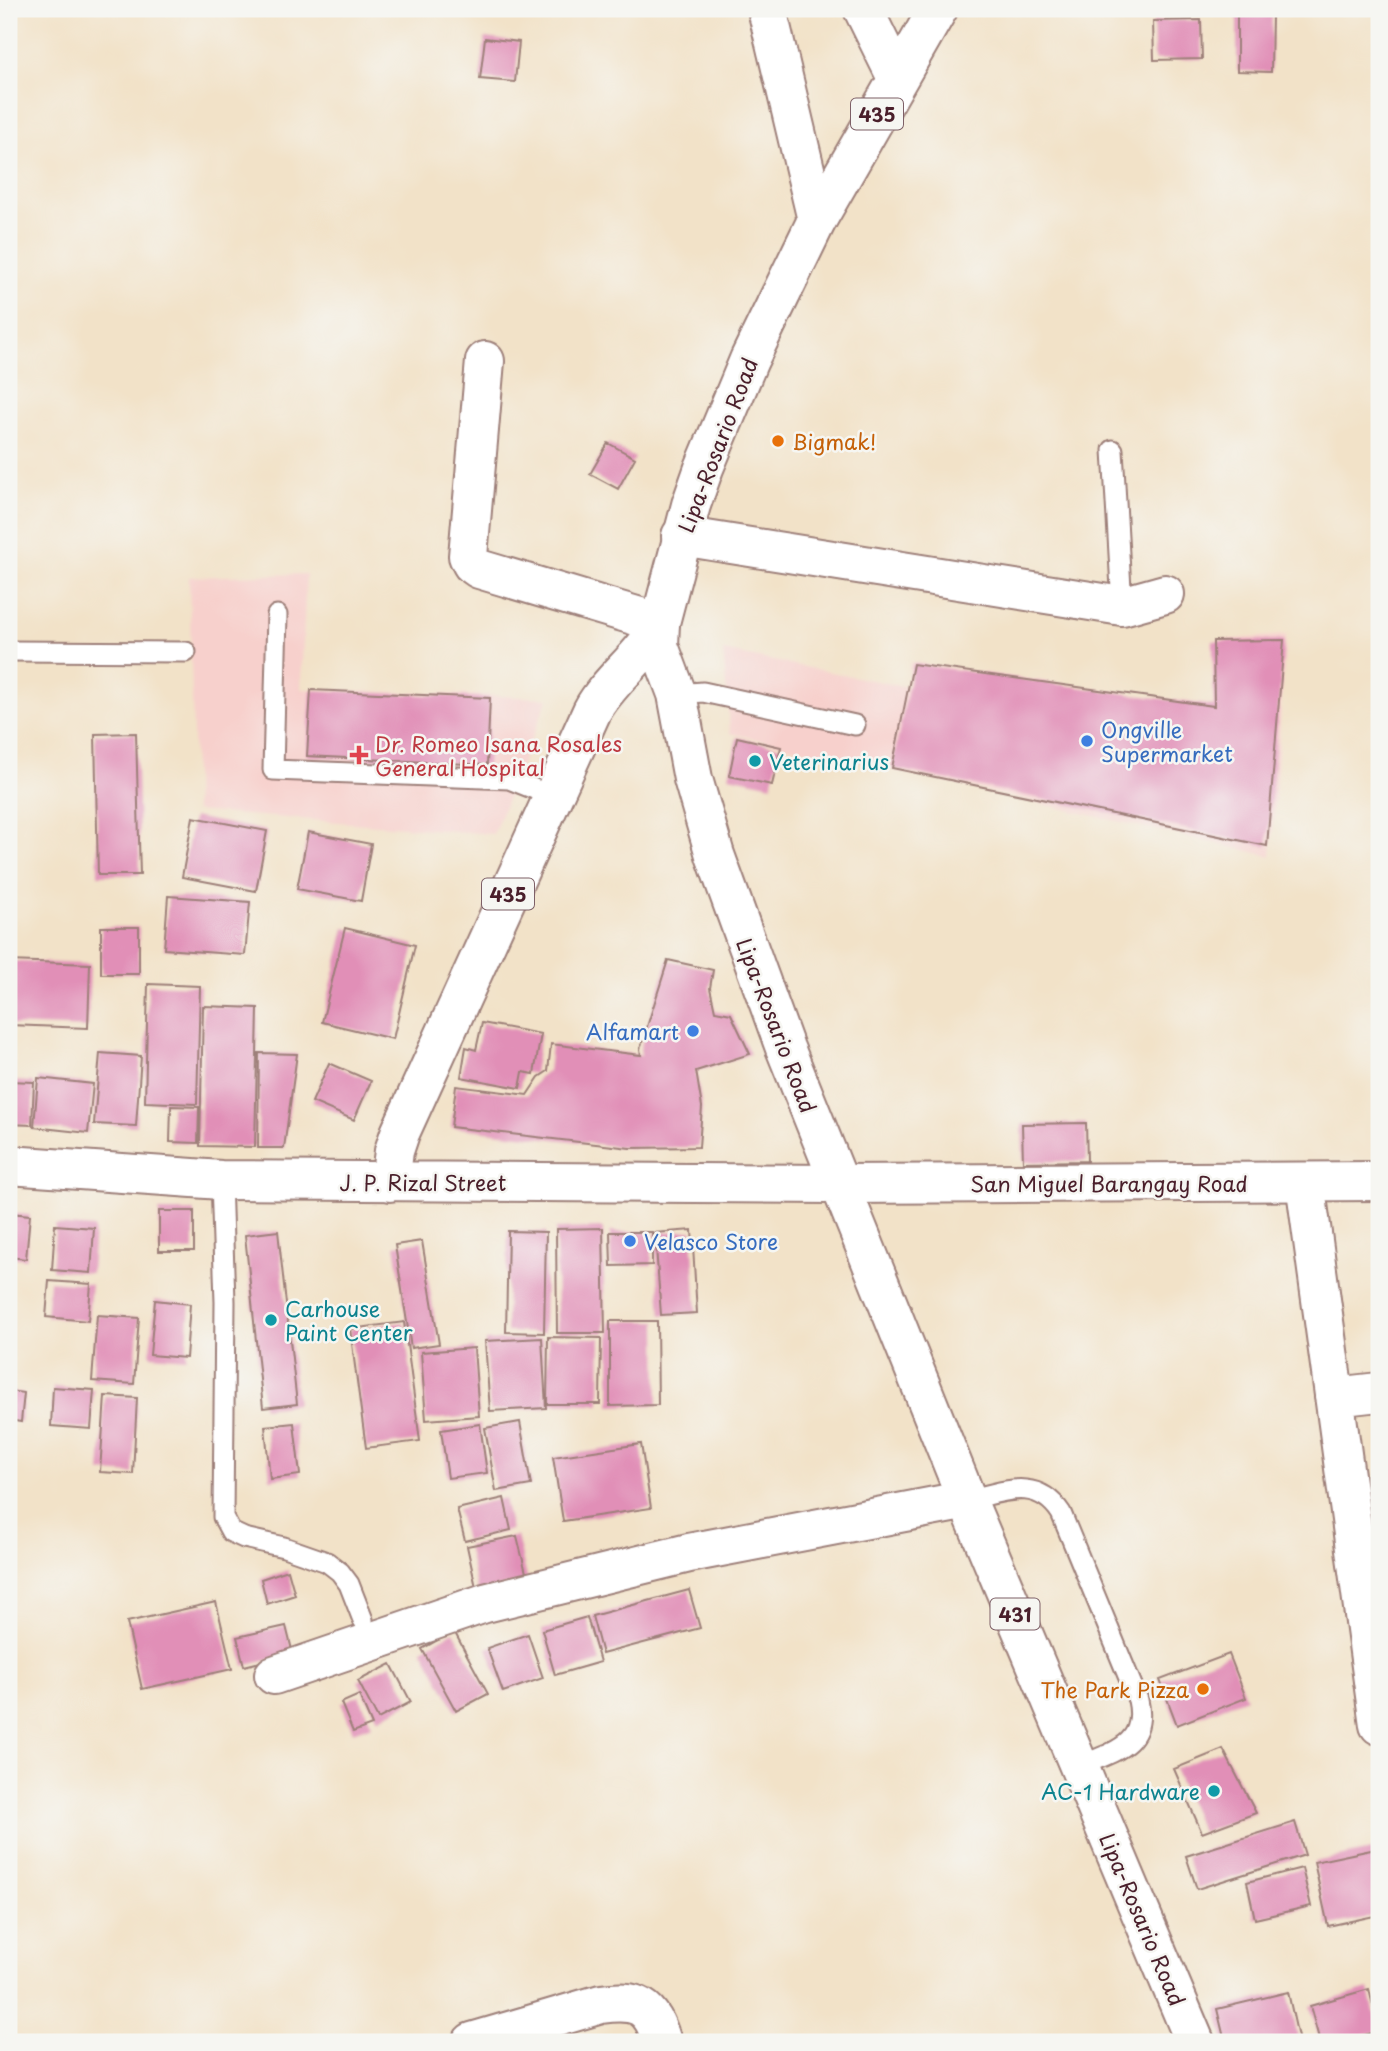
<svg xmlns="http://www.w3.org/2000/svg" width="1388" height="2051" font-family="'Playpen Sans',sans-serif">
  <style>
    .built { fill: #f7d0cc }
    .building { fill: #e18fb7 }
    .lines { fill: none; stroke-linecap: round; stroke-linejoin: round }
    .service-casing { stroke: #9e807a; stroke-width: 23 }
    .minor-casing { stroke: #9e807a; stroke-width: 42 }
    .tertiary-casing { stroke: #9e807a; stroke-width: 42 }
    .primary-casing { stroke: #9e807a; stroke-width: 42 }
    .service { stroke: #fff; stroke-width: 19 }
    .minor { stroke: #fff; stroke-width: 38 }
    .tertiary { stroke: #fff; stroke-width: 38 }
    .primary { stroke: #fff; stroke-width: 38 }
    .food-dot { fill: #e8710a; stroke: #f6f6f2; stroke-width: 2.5 }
    .shop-dot { fill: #3f7fe0; stroke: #f6f6f2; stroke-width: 2.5 }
    .health-dot { fill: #e0444e; stroke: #f6f6f2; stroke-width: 2.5 }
    .culture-dot { fill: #0f9aa8; stroke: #f6f6f2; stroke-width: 2.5 }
    .labels { text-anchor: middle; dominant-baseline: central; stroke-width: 5; stroke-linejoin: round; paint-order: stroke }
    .shield { fill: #f6f6f2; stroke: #7e6067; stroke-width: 2 }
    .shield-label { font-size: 19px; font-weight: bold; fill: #4a1f2b }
    .food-label { font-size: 21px; fill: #c56008; stroke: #f6f6f2; text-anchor: start }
    .street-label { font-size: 21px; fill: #4a1f2b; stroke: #f6f6f2 }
    .shop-label { font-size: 21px; fill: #366cbe; stroke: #f6f6f2; text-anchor: start }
    .health-label { font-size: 21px; fill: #be3a42; stroke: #f6f6f2; text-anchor: start }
    .culture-label { font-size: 21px; fill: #0d838f; stroke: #f6f6f2; text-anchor: start }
  </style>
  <rect width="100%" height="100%" fill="#f6f6f2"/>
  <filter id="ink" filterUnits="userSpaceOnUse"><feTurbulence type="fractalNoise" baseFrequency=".0143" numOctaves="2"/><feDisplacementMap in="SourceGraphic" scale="14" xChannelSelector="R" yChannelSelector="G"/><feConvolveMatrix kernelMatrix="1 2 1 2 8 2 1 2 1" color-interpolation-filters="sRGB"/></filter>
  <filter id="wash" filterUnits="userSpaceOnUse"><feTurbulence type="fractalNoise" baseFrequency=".00686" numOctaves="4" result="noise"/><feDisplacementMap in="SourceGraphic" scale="28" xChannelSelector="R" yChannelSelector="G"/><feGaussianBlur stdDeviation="1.57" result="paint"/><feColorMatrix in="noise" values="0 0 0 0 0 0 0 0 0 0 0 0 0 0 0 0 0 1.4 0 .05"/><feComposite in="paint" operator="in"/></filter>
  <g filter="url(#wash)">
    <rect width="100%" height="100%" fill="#f2e2c8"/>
    <path class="built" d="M306,574L301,689L548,698L493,834L195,811L189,577Z
      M1286,635L1271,856L730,733L723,651L907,687L910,662L1213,706L1212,641Z"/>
    <g id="blocks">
      <path class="building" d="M1237,15H1272L1271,72L1237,71Z
        M1201,20L1202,59L1154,60L1153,21Z
        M485,38L519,42L515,82L480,79Z
        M608,443L635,458L618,489L590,474Z
        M1284,640L1267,846L892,768L913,664L1214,706L1213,641Z
        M311,690L490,698L487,765L307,756Z
        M136,733L140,875H98L95,734Z
        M737,737L781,747L772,785L729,776Z
        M193,817L267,831L256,891L182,877Z
        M308,832L371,844L361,901L297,889Z
        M168,896L250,902L245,955L164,949Z
        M101,927H139V974H101Z
        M345,928L415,945L393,1039L322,1022Z
        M668,960L713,970L710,988L715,1011L731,1014L750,1054L696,1071L702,1107L699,1147L630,1148L451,1127L456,1086L527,1095L539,1077L548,1071L551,1044L641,1055L640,1049Z
        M9,961L90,964L88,1028L9,1025Z
        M148,984L200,986L197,1104L145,1102Z
        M203,1006L258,1008L255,1147L200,1146Z
        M482,1023L541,1034L534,1074L523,1072L520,1088L461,1077L466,1047L476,1050Z
        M100,1053L141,1056L136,1126L94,1124Z
        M259,1053L297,1054L284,1148H258Z
        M329,1063L371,1081L354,1120L312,1102Z
        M38,1078L93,1084L88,1133L34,1127Z
        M9,1081L34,1082L32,1125L9,1124Z
        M171,1106L199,1107L198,1143L170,1142Z
        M1086,1123L1087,1161L1023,1162L1022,1124Z
        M159,1211H194V1251H159Z
        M9,1213L30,1215L26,1259L9,1257Z
        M55,1225L94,1228L91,1273L52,1270Z
        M603,1228L605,1333H557L556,1229Z
        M692,1230L697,1313L661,1315L655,1233Z
        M278,1231L297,1404L263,1408L245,1235Z
        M508,1231L546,1232L544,1333L506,1332Z
        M610,1232H652V1265L611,1266Z
        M422,1241L439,1344L411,1348L395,1245Z
        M49,1281L91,1284L88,1321L46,1317Z
        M155,1300L190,1304L186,1358L150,1355Z
        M97,1315L139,1318L134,1384L92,1381Z
        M610,1321H657L658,1405L610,1406Z
        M404,1322L420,1441L366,1448L350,1329Z
        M548,1337L601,1338L600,1404H547Z
        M542,1338L546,1408L490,1411L485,1341Z
        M474,1348L479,1416L426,1420L421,1352Z
        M53,1387L94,1390L91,1429L51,1426Z
        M9,1391L24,1393L21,1422L9,1420Z
        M105,1396L137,1398L133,1474L100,1472Z
        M520,1422L531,1485L496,1491L485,1428Z
        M294,1423L300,1475L270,1479L265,1426Z
        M480,1424L487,1473L448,1478L441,1430Z
        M641,1444L651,1508L563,1521L553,1457Z
        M504,1498L511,1530L465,1541L457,1509Z
        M517,1536L528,1581L477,1592L467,1546Z
        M288,1570L295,1595L267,1604L261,1579Z
        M689,1590L700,1628L602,1654L592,1616Z
        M216,1602L232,1669L142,1689L127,1622Z
        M587,1617L600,1662L555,1675L542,1630Z
        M286,1626L293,1654L244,1666L237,1637Z
        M454,1631L488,1694L456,1711L422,1649Z
        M528,1634L543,1678L503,1692L487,1648Z
        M1229,1654L1246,1698L1177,1725L1160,1680Z
        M391,1664L411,1702L378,1719L358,1681Z
        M359,1695L372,1725L353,1732L341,1703Z
        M1223,1749L1256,1813L1202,1833L1174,1769Z
        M1295,1822L1305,1855L1197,1889L1186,1856Z
        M1376,1849L1379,1862V1915L1328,1926L1314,1862Z
        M1302,1868L1311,1906L1255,1919L1247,1882Z
        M1369,1989L1379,2031L1340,2042H1320L1310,2006Z
        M1288,1992L1299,2042H1225L1217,2009Z"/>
    </g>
  </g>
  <g filter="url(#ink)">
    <use href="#blocks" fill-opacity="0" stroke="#9e807a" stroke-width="2"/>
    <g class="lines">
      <g class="service-casing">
        <path id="service" d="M1113,450L1122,606
          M277,615L273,770L509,779L552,796
          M9,651L186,652
          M677,694L703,692L855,725
          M221,1180L225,1302L223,1517L231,1532L244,1538L284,1547L327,1562L340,1572L349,1584L363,1620
          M967,1500C1003,1492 1037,1476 1061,1513L1138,1700C1148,1745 1113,1752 1079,1766"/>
      </g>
      <g class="minor-casing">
        <path id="minor" d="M767,9L817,220
          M485,361L468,556L472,564L479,569L660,623
          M681,536L1122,606L1165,594
          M1305,1182L1379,1725
          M1334,1397L1379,1392
          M274,1675L485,1603L689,1553L967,1500
          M472,2042L601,2004C638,1999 651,2005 662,2042"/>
      </g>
      <g class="tertiary-casing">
        <path id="tertiary" d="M863,9L897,78
          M838,1184L1379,1181"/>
      </g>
      <g class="primary-casing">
        <path id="primary" d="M938,9L817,220L749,360L704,468L691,505L660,623L659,646L677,694L693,779L715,855L785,1048L967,1500L1195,2042
          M9,1165L221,1180L838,1184
          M390,1182L394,1151L400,1133L592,711C610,678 644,657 660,623"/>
      </g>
      <use href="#service" class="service"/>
      <use href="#minor" class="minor"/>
      <use href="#tertiary" class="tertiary"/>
      <use href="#primary" class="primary"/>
    </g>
  </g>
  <g class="food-dot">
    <circle cx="778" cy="441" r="7"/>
    <circle cx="1203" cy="1689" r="7"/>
  </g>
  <g class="shop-dot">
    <circle cx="1087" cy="741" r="7"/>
    <circle cx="693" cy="1031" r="7"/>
    <circle cx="630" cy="1241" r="7"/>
  </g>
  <path class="health-dot" d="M355.5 744.5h7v7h7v7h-7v7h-7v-7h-7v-7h7z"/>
  <g class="culture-dot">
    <circle cx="755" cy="761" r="7"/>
    <circle cx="271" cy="1320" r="7"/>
    <circle cx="1214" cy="1791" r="7"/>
  </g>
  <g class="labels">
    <g class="shield">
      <rect x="851" y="98.5" width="52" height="31" rx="5"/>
      <rect x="482" y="878.5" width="52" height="31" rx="5"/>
      <rect x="990.5" y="1598.5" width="49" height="31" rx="5"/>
    </g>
    <g class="shield-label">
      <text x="877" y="114">435</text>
      <text x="508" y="894">435</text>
      <text x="1015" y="1614">431</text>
    </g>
    <g class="food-label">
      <text x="792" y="441">Bigmak!</text>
      <text x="1189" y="1689" text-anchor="end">The Park Pizza</text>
    </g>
    <g class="street-label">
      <text transform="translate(717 445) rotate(-69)">Lipa-Rosario Road</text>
      <text transform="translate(777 1025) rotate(69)">Lipa-Rosario Road</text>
      <text x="423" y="1182">J. P. Rizal Street</text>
      <text x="1109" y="1183">San Miguel Barangay Road</text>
      <text transform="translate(1143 1919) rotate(67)">Lipa-Rosario Road</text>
    </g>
    <g class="shop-label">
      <text x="1101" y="729">Ongville<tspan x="1101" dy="24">Supermarket</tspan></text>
      <text x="679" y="1031" text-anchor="end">Alfamart</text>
      <text x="644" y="1241">Velasco Store</text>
    </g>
    <g class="health-label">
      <text x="375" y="743">Dr. Romeo Isana Rosales<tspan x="375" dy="24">General Hospital</tspan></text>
    </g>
    <g class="culture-label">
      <text x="769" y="761">Veterinarius</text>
      <text x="285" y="1308">Carhouse<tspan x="285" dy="24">Paint Center</tspan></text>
      <text x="1200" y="1791" text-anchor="end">AC-1 Hardware</text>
    </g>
  </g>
  <rect width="1388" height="2051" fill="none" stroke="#f6f6f2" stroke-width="35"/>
</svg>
